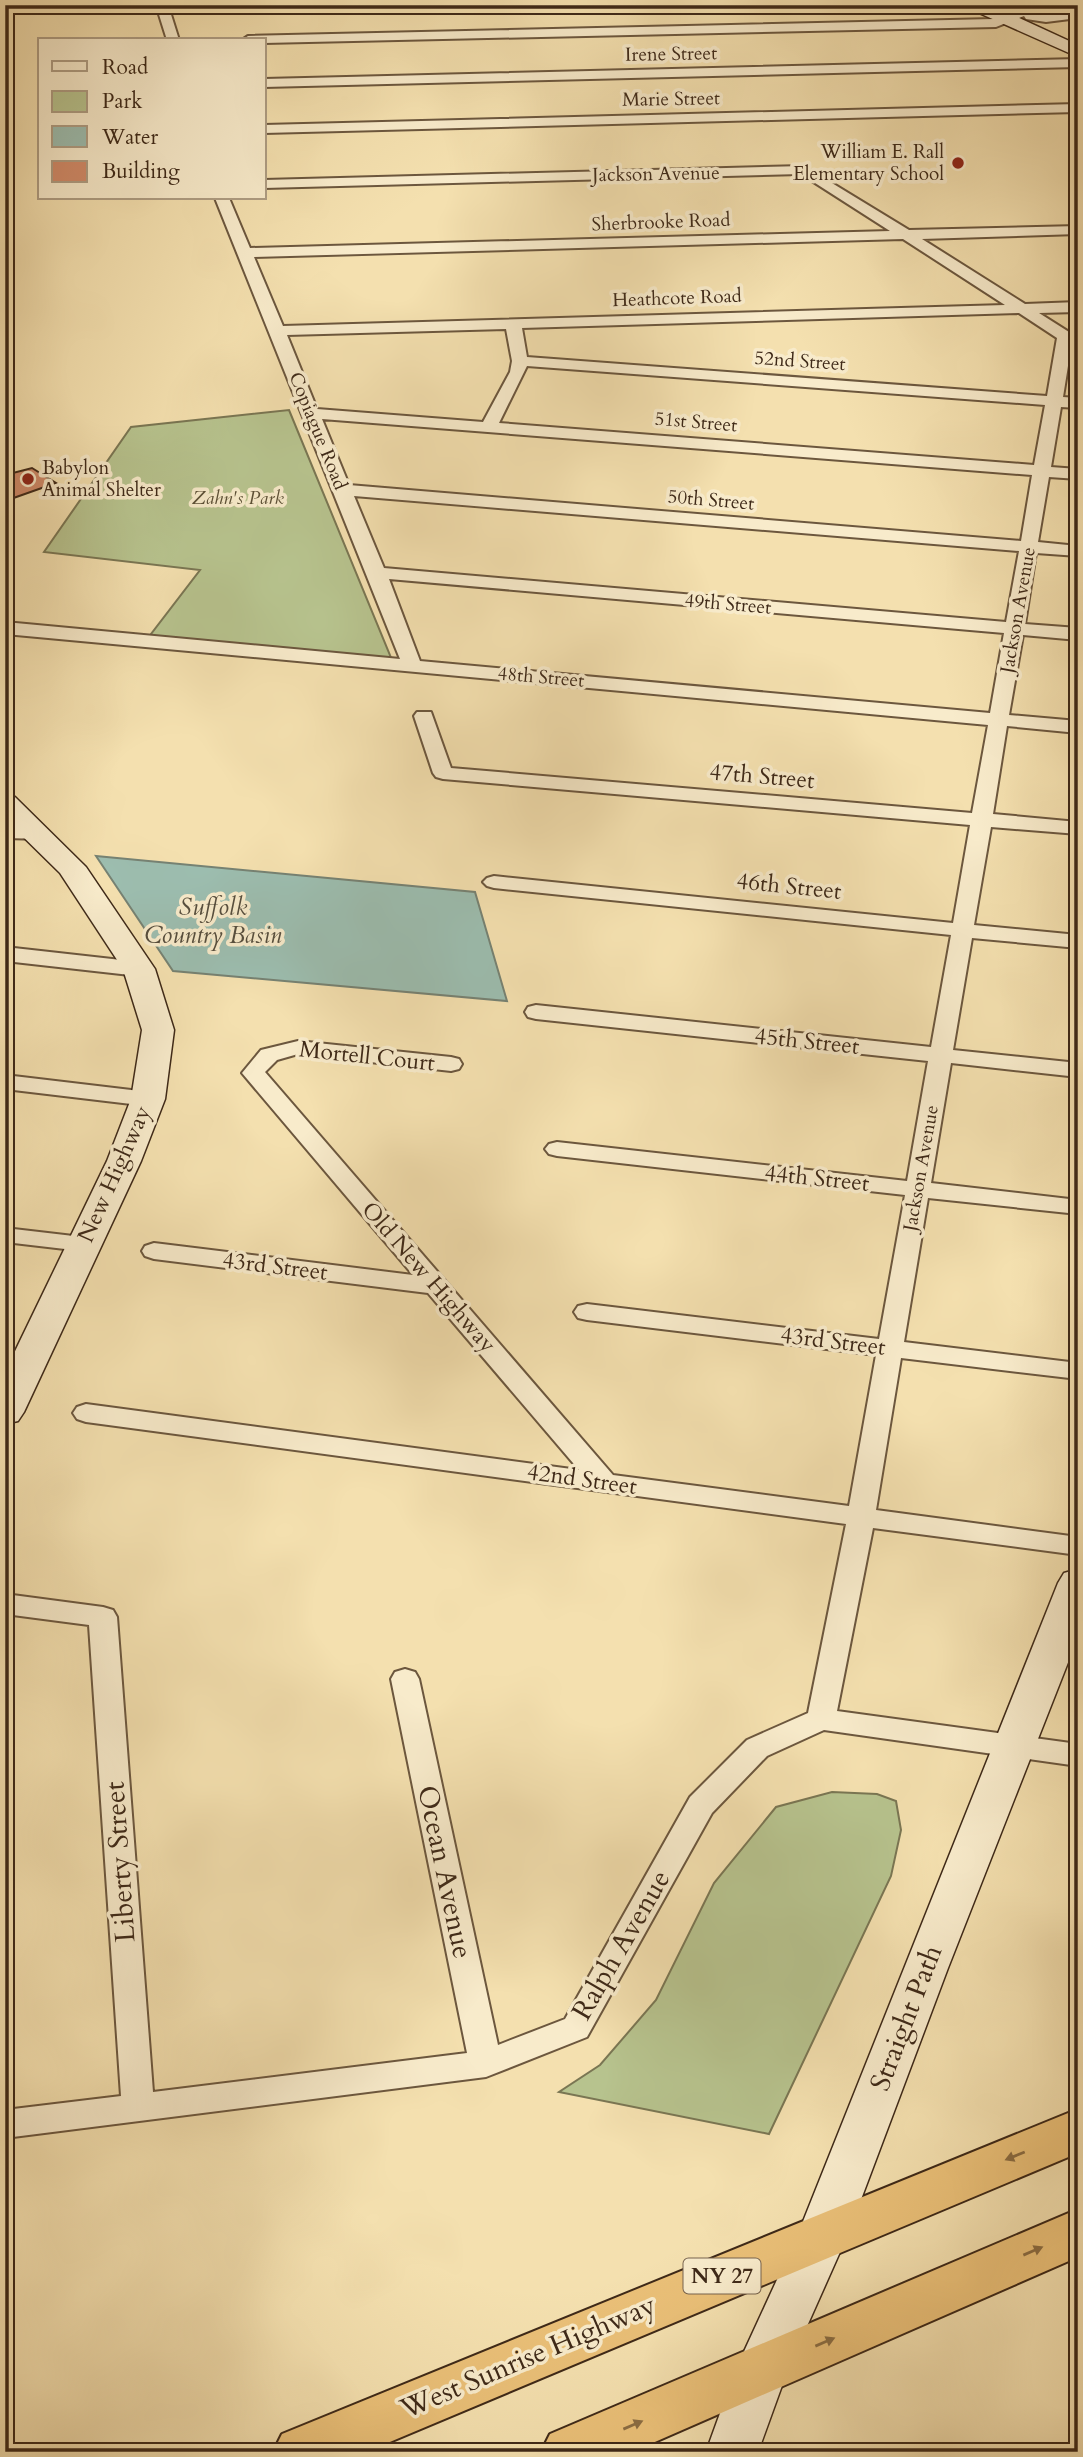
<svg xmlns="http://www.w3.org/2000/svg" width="1083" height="2457" font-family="Cardo,serif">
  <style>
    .green { fill: #b7c38e; stroke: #7a7653; stroke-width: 2 }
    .water { fill: #9cbdaf; stroke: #768273; stroke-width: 2 }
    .building { fill: #d18b6a; stroke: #3e2918; stroke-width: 2 }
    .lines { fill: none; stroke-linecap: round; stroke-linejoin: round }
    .street-casing { stroke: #6c573e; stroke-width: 4 }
    .secondary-casing { stroke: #3e2918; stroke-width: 3 }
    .highway-casing { stroke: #3e2918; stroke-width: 4 }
    .street { fill: #f8ebcb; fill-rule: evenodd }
    .secondary { fill: #f8ebcb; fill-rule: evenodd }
    .highway { fill: #eac078; fill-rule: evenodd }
    .oneway { fill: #8b6d43 }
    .poi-dot { fill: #8f2418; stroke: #f8ebcb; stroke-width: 2.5 }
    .labels { text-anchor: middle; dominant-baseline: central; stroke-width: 7; stroke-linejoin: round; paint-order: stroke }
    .far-street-label { font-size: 19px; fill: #3e2918; stroke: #f8ebcb }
    .far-poi-label { font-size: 19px; fill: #3e2918; stroke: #f8ebcb; text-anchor: end }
    .far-park-label { font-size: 19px; font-style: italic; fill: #5c5036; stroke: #f8ebcb }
    .shield { fill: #f8ebcb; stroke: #76634e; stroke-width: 2 }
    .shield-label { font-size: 21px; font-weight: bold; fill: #3e2918 }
    .street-label { font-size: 23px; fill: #3e2918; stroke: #f8ebcb }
    .water-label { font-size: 24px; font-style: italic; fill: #564e3e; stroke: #f8ebcb }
    .near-street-label { font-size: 28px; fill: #3e2918; stroke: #f8ebcb }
  </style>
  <rect width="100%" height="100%" fill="#f4e0af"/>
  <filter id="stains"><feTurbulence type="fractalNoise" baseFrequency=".00286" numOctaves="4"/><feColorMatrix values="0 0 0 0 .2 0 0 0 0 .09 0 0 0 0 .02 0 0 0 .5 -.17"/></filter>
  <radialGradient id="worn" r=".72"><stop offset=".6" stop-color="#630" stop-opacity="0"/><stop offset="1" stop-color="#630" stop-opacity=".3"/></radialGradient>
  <path class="green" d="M289,410L392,660L148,638L200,570L44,552L131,427Z
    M832,1792L877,1794L896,1801L901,1830L891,1876L769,2134L559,2092L600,2065L656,2000L714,1883L776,1807Z"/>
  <path class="water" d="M96,856L475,892L507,1001L173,971Z"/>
  <path class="building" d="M32,468L56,483L5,501V475Z"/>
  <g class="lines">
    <g class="street-casing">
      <path id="street" d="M156,5H168L179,40H167Z
        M1029,5H1054L1032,12L1046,14L1078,10V18L1046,22L1026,19L1024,16L996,27L264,43V40H242L248,36L994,19Z
        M1078,59V67L264,87V79Z
        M1078,104V112L264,133V125Z
        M804,166L909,230L1078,226V234L922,239L1025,304L1078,302V312L1039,313L1069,332H1078V342L1072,341L1063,397L1078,398V408L1061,407L1051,467L1078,469V479L1049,477L1038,542L1078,546V556L1036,553L1025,624L1078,628V640L1023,635L1009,715L1078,721V733L1007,726L993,814L1078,822V834L991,827L974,925L1078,935V948L972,938L953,1050L1078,1063V1077L951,1063L931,1183L1078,1200V1214L928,1198L904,1342L1078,1363V1379L901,1358L876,1510L1078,1537V1555L873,1528L837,1711L1078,1744V1766L824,1730L767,1756L712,1813L587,2037L486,2077L5,2138V2110L121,2096L89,1625L5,1614V1594L103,1607L113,1610L117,1617L153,2092L467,2053L391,1679L395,1672L405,1669L415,1672L419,1679L498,2045L565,2019L690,1797L747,1740L808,1713L846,1524L86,1422L77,1419L73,1413L77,1407L86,1404L579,1470L428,1293L154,1259L145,1256L142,1251L145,1246L154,1243L413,1275L242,1073L261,1050L298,1041L451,1057L459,1059L462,1064L459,1069L451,1071L298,1054L277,1060L265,1072L613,1475L849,1506L876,1355L587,1320L578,1318L574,1312L578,1306L587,1304L879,1339L905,1195L557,1156L549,1154L545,1149L549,1144L557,1142L907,1181L928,1061L536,1019L528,1017L525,1012L528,1007L536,1005L931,1047L951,935L494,888L487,886L483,882L487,878L494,876L953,923L970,825L443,779L436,777L433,773L414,716L417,712H431L451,768L972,813L988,725L5,634V622L400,659L215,198H229L250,248L890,231L801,174L264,188V180ZM903,239L1005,305L283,326L254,257ZM1019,313L1057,338L1047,396L527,357L522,328ZM506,329L512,361L510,372L483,422L317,409L287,335ZM527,366L1045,405L1034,465L499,423ZM322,419L1032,475L1021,541L349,485ZM354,496L1019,551L1006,622L384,568ZM389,579L1004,633L990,713L420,661Z
        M5,826L43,831L46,835L43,839L5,838Z
        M5,947L139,962L147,964L150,969L147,974L139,976L5,961Z
        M5,1075L148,1092L156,1094L160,1099L156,1104L148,1106L5,1089Z
        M5,1228L82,1237L91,1239L94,1244L91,1249L82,1251L5,1242Z"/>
    </g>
    <g class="secondary-casing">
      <path id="secondary" d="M967,5H991L1078,45V57L970,9Z
        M5,794L15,797L86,867L155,969L174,1030L165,1099L141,1161L24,1412L18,1421L5,1424V1372L107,1161L131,1099L142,1030L123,969L60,873L5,819Z
        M1078,1569V1637L948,1968L848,2234L788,2369L758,2452H706L736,2369L798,2234L1058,1583L1064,1573Z"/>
    </g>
    <g class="highway-casing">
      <path id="highway" d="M1078,2109V2153L366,2452H273L282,2434Z
        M1078,2209V2257L632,2452H541L550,2434Z"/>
    </g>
    <use href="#street" class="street"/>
    <use href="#secondary" class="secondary"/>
    <use href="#highway" class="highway"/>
  </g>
  <defs><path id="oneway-solid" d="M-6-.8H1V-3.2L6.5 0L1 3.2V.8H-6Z" transform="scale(1.75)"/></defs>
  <g class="oneway">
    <use href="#oneway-solid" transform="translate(1015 2156) rotate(158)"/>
    <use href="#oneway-solid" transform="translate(1033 2251) rotate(-23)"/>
    <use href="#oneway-solid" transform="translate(825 2342) rotate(-23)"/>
    <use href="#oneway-solid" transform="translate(633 2425) rotate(-23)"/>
  </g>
  <g class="poi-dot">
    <circle cx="958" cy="163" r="7"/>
    <circle cx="28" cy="479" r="7"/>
  </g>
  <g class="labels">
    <g class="far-street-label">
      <text transform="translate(671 54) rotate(-1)">Irene Street</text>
      <text transform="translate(671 99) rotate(-1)">Marie Street</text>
      <text transform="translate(656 174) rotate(-1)">Jackson Avenue</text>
      <text transform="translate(661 222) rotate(-2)">Sherbrooke Road</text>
      <text transform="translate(677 298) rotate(-2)">Heathcote Road</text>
      <text transform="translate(800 361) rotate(4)">52nd Street</text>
      <text transform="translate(696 422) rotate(5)">51st Street</text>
      <text transform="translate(318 431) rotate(68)">Copiague Road</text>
      <text transform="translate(711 500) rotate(5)">50th Street</text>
      <text transform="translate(728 604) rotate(5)">49th Street</text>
      <text transform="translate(1018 610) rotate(-80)">Jackson Avenue</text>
      <text transform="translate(541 677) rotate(5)">48th Street</text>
      <text transform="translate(921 1168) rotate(-80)">Jackson Avenue</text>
    </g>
    <g class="far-poi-label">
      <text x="944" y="152">William E. Rall<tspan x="944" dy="22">Elementary School</tspan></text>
      <text x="42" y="468" text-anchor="start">Babylon<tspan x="42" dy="22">Animal Shelter</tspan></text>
    </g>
    <g class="far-park-label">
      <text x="238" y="498">Zahn's Park</text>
    </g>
    <rect class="shield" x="683.5" y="2258.5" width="77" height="35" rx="5"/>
    <g class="shield-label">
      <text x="722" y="2276">NY 27</text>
    </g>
    <g class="street-label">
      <text transform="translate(762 776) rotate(5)">47th Street</text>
      <text transform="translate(789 886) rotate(6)">46th Street</text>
      <text transform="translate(807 1041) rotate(6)">45th Street</text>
      <text transform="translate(367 1056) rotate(6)">Mortell Court</text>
      <text transform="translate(114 1174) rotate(-66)">New Highway</text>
      <text transform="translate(817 1178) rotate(6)">44th Street</text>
      <text transform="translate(275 1266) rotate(7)">43rd Street</text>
      <text transform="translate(429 1277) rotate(49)">Old New Highway</text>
      <text transform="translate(833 1341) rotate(7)">43rd Street</text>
      <text transform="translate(582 1479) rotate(8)">42nd Street</text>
    </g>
    <g class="water-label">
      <text x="213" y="907">Suffolk<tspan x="213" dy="28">Country Basin</tspan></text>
    </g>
    <g class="near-street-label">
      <text transform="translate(120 1862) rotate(-94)">Liberty Street</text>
      <text transform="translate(445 1872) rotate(78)">Ocean Avenue</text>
      <text transform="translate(621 1945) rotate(-60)">Ralph Avenue</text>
      <text transform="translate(906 2018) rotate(-69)">Straight Path</text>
      <text transform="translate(528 2357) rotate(-23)">West Sunrise Highway</text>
    </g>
  </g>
  <rect width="1083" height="2457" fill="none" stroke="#f4e0af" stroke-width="28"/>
  <rect x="7" y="7" width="1069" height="2443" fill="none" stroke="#3e2918" stroke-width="3.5"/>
  <rect x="14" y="14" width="1055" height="2429" fill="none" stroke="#3e2918" stroke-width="2"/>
  <rect x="38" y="38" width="228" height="161" fill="#f8ebcb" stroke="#ae9d83" stroke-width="2"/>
  <rect x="52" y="61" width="35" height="10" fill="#f8ebcb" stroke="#ae9d83" stroke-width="2"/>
  <text x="102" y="74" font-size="21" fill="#3e2918">Road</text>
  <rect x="52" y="91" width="35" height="21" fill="#b7c38e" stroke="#ae9d83" stroke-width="2"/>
  <text x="102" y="108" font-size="21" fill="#3e2918">Park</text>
  <rect x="52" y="126" width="35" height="21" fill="#9cbdaf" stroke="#ae9d83" stroke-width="2"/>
  <text x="102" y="144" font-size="21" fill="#3e2918">Water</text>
  <rect x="52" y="161" width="35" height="21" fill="#d18b6a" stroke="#ae9d83" stroke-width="2"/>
  <text x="102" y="178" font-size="21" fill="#3e2918">Building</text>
  <rect width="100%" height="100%" filter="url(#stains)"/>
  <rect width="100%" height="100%" fill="url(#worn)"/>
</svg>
